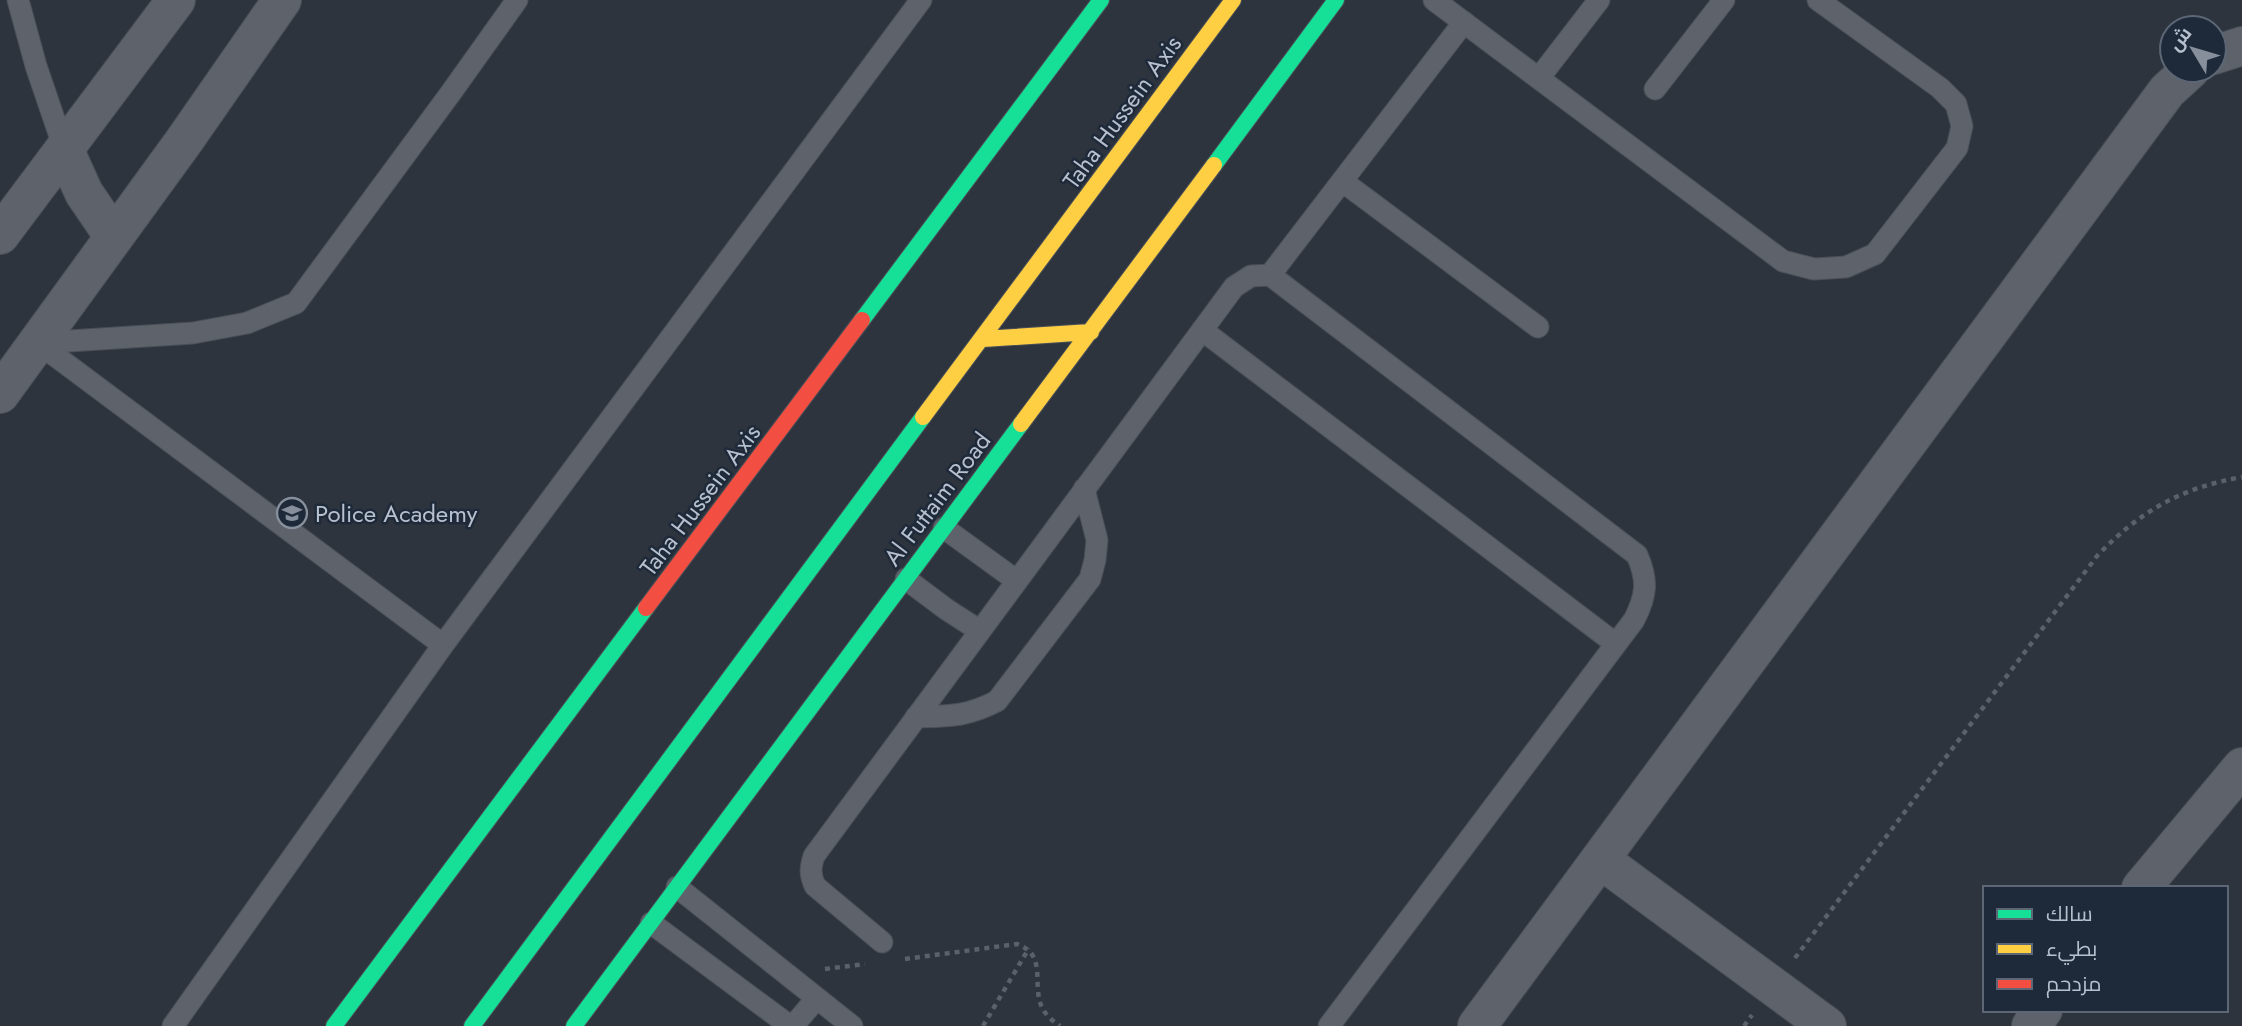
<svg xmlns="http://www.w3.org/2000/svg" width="2242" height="1026" font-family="Jost,Cairo,sans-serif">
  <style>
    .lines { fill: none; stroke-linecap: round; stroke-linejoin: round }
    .lane-casing { stroke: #4a4f57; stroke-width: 23 }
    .street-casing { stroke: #4a4f57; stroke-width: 40 }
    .fast-casing { stroke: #4a4f57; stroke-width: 18 }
    .slow-casing { stroke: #4a4f57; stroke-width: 18 }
    .jam-casing { stroke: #4a4f57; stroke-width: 18 }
    .path { stroke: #5b6168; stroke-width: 4.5; stroke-dasharray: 5 5; stroke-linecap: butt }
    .lane { stroke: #5e636b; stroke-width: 21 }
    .street { stroke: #5e636b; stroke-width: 38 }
    .fast { stroke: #16e098; stroke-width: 16 }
    .slow { stroke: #ffcf43; stroke-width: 16 }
    .jam { stroke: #f24e42; stroke-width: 16 }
    .labels { text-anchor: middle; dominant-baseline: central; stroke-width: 5; stroke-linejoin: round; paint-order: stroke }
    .street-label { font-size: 24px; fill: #b8c0ce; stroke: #1e2a3a }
    .poi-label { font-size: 24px; fill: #b8c0ce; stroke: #1e2a3a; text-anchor: start }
  </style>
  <rect width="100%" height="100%" fill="#2d343e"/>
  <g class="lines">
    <g class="lane-casing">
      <path id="lane" d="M18,0L36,66L65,151
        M1434,0L1783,261L1814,269L1846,267L1875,254L1957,148L1962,126L1956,104L1940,88L1818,0
        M1539,78L1599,0
        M1655,89L1724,0
        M1342,181L1538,327
        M1270,275L1464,22
        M1202,330L1616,644
        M38,343L193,333L247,323L296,303L450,94L517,0
        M38,343L443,645
        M944,528L1017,581
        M906,579L946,609L980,631
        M916,717C949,716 966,717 997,701L1090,579L1095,560L1097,540L1084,489
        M677,887L852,1026
        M651,923L790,1026
        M882,942L815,886C810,875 810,868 814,856L1234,287L1251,276L1270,275L1637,555C1648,580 1647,595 1634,620L1329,1026
        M173,1026L443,645L921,0
        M793,1026L817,998"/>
    </g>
    <g class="street-casing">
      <path id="street" d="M2214,55L2242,46
        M65,151L84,193L114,237
        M0,235L176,0
        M0,394L184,141L282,0
        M1601,860L1827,1026
        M2141,888L2242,767
        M1477,1026L2167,91L2190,70
        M2031,1026L2043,1010"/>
    </g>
    <g class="fast-casing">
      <path id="fast" d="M1214,165L1336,0
        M862,320L1101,0
        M334,1026L646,608
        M472,1026L923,417
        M574,1026L1021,424"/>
    </g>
    <g class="slow-casing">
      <path id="slow" d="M983,339L1091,332
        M923,417L1233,0
        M1021,424L1214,165"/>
    </g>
    <g class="jam-casing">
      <path id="jam" d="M646,608L862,320"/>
    </g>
    <path class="path" d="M1795,958L2097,556C2140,511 2181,488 2242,477
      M905,959L1017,944C1050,956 1029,987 1044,1011C1048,1017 1054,1022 1060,1026
      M825,969L865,964
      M983,1026L1029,948
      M1744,1026L1752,1015"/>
    <use href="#lane" class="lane"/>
    <use href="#street" class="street"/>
    <use href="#fast" class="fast"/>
    <use href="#slow" class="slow"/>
    <use href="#jam" class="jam"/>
  </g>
  <defs>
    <g id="university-ring" transform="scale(1.575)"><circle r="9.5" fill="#1e2a3a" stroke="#878f9c" stroke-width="1.5"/><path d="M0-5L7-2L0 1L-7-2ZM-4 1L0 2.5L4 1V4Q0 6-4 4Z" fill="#878f9c"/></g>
  </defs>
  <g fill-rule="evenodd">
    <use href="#university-ring" x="292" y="513"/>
  </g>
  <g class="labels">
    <g class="street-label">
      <text transform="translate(1122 112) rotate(-54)">Taha Hussein Axis</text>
      <text transform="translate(937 499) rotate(-53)">Al Futtaim Road</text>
      <text transform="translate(700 500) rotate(-53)">Taha Hussein Axis</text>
    </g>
    <g class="poi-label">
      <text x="315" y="513">Police Academy</text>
    </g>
  </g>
  <rect x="1983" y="886" width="245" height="126" fill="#1e2a3a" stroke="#5c6675" stroke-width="2"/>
  <rect x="1997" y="909" width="35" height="10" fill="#16e098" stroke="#5c6675" stroke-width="2"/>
  <text x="2046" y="921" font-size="21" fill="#b8c0ce">سالك</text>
  <rect x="1997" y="944" width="35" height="10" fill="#ffcf43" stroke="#5c6675" stroke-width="2"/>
  <text x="2046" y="956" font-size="21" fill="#b8c0ce">بطيء</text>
  <rect x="1997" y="979" width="35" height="10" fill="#f24e42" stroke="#5c6675" stroke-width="2"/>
  <text x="2046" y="991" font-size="21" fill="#b8c0ce">مزدحم</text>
  <g transform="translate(2193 49) rotate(308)"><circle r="33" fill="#1e2a3a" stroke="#5c6675" stroke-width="2"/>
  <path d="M0-5L12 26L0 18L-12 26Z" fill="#878f9c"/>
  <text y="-10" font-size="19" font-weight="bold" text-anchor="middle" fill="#b8c0ce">ش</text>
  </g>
</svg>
